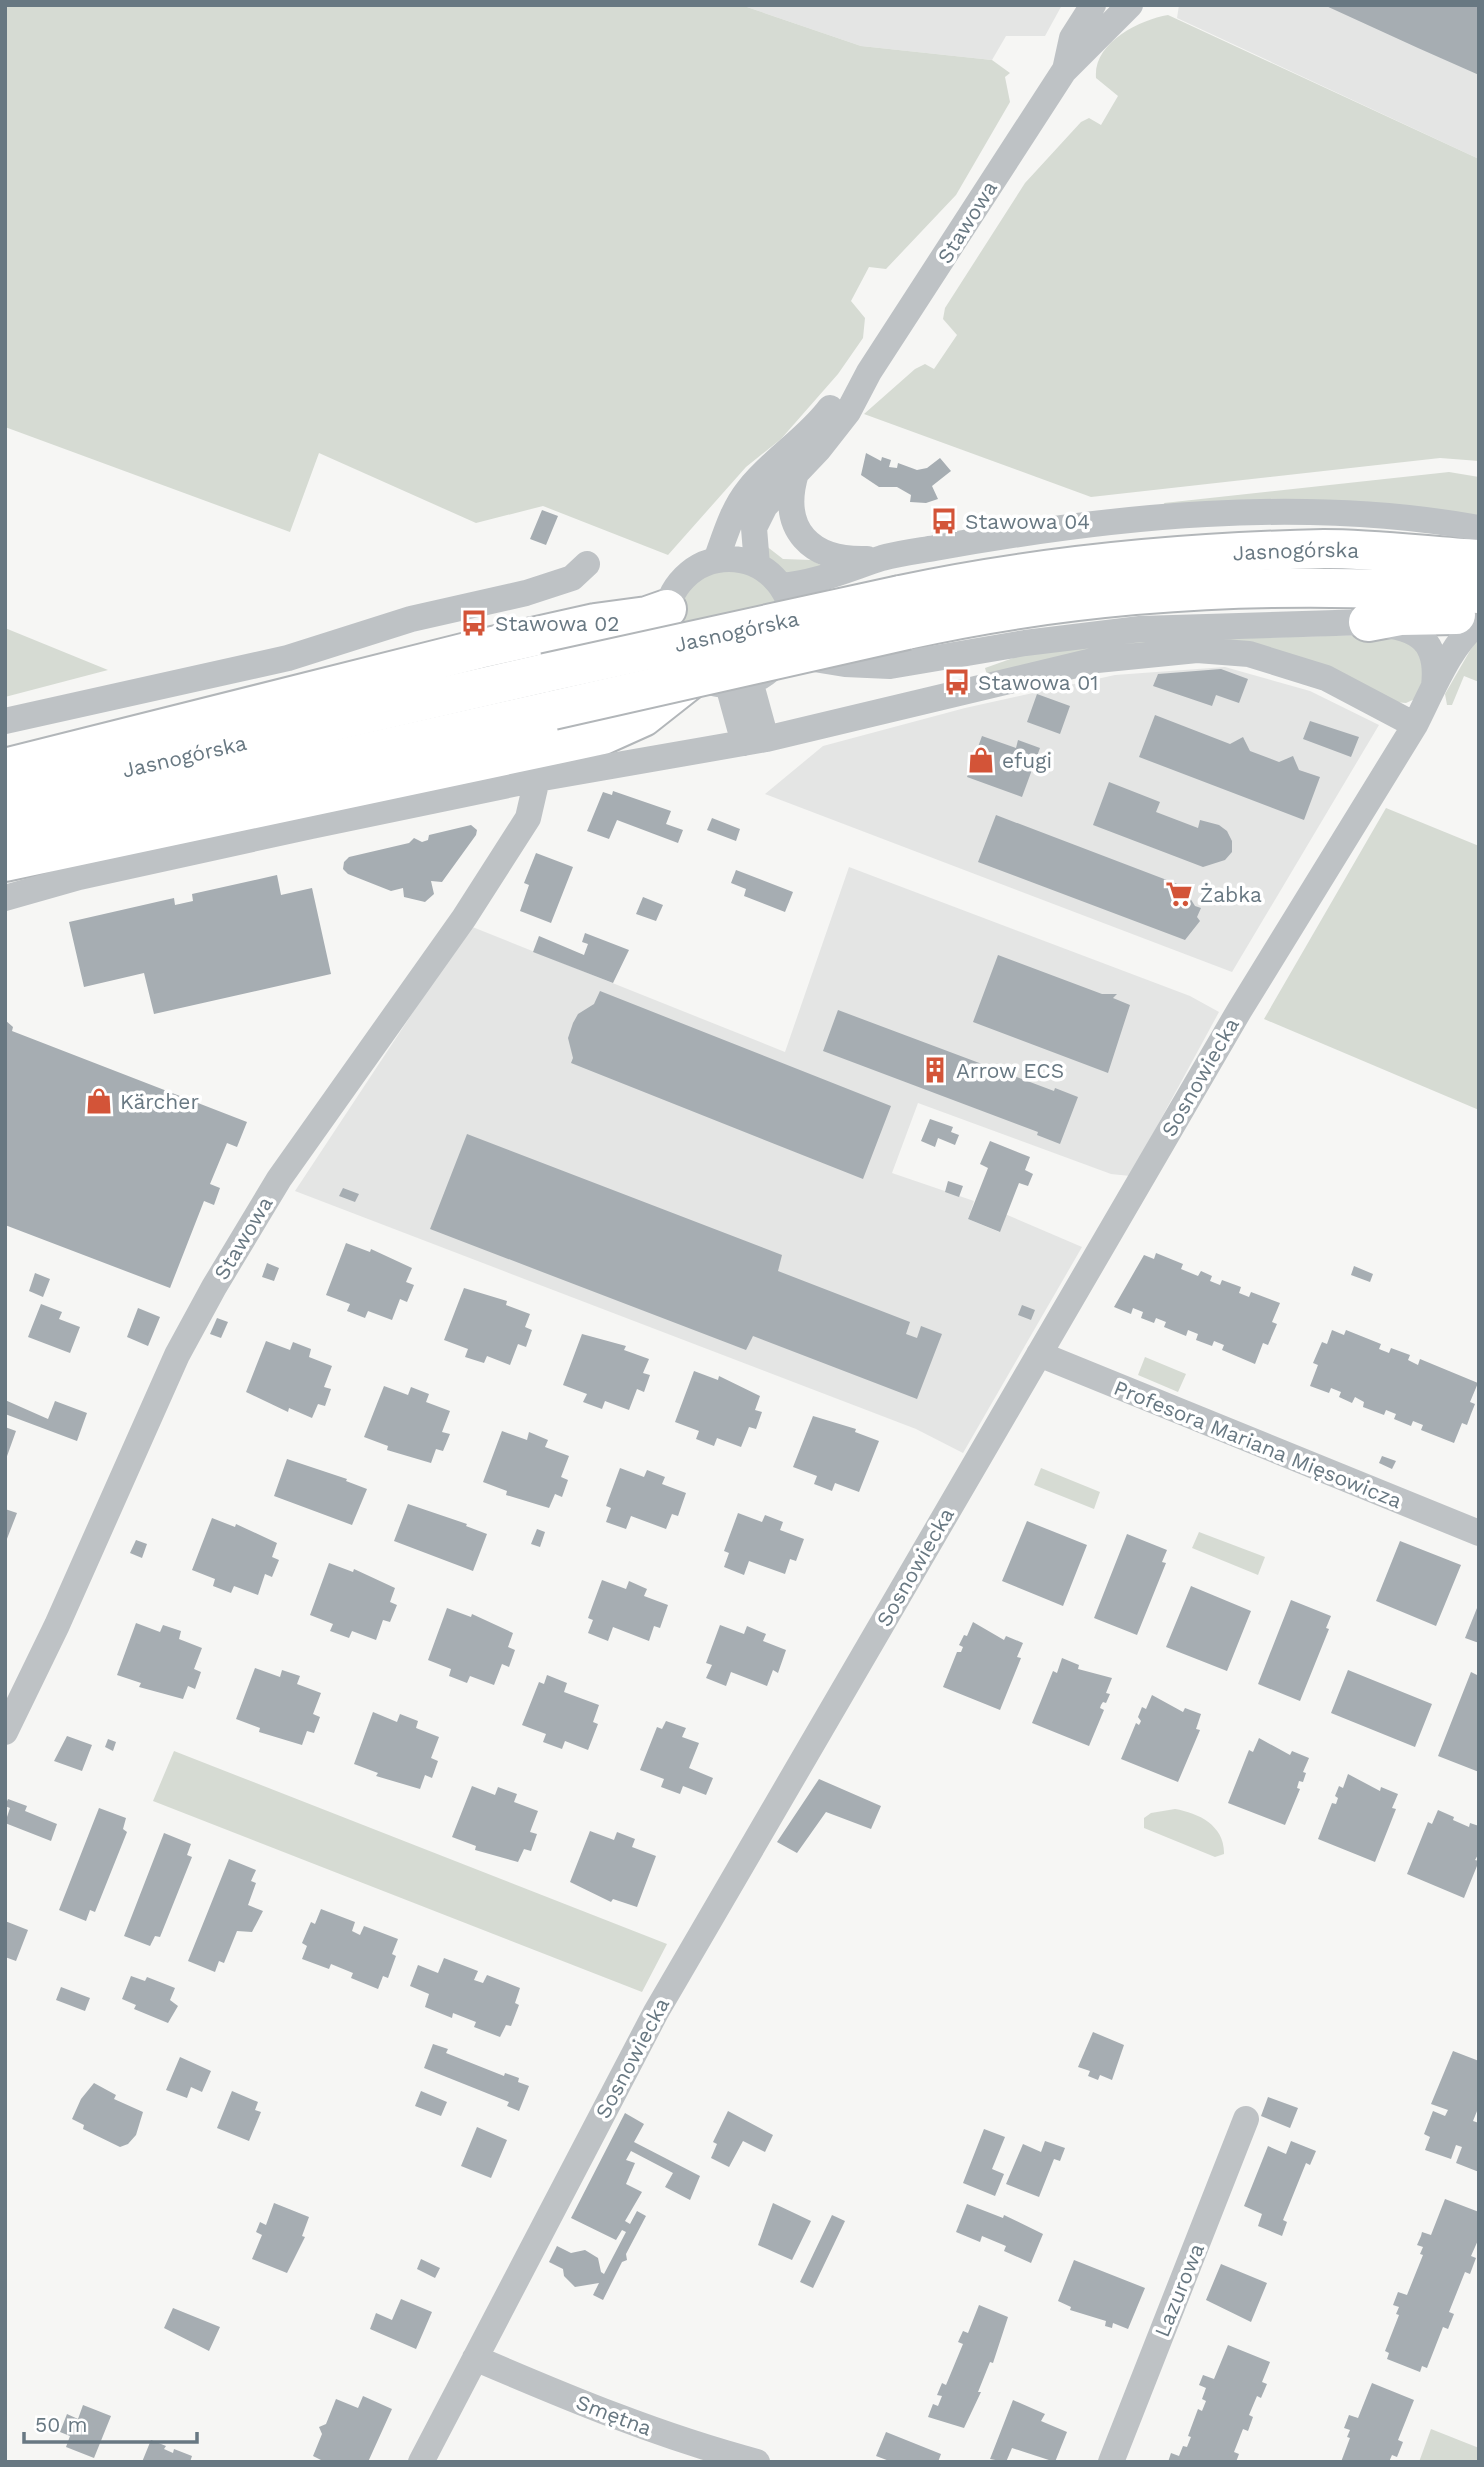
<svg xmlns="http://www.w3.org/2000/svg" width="1484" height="2467" font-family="'Work Sans',sans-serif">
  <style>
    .built { fill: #e4e5e4 }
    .green { fill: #d6dbd3 }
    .building { fill: #a6adb2 }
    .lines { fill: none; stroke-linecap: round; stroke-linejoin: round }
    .primary-casing { stroke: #b2b6b9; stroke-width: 42 }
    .street { stroke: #bec2c5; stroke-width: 26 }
    .primary { stroke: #fff; stroke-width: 38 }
    .primary-bridge-casing { stroke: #b2b6b9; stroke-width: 42; stroke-linecap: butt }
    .primary-bridge { stroke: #fff; stroke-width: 38 }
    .labels { text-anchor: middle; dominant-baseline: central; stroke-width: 7; stroke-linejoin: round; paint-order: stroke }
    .street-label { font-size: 21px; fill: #687882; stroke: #fff }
    .poi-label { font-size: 21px; fill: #687882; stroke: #fff; text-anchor: start }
  </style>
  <rect width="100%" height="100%" fill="#f6f6f4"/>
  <path class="built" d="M741,5H1062L1045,36H1006L992,60L861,46Z
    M1179,5H1479V159L1177,18Z
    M1225,667L1310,691L1379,725L1232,972L765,794L823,746L965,708L1115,675Z
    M849,867L1190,996L1219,1012L1130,1176L1111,1174L918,1103L892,1173L974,1201L968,1219L999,1232L1005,1214L1082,1247L963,1453L916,1429L295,1191L470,926L785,1052Z"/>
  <path class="green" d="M5,5H741L861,46L992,60L1010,73L1005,77L1010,102L956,195L886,269L869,267L851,301L865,318L863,338L838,374L781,439L746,467L668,555L543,506L476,523L319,453L290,532L5,427Z
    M1168,15L1479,159V461L1440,458L1091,497L864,414L915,369L925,364L934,369L957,335L943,319L945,308L1025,183L1081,122L1089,118L1101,125L1118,96L1096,78C1093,43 1139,20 1168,15Z
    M1449,472L1479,477V515L1165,507L1164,503Z
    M761,542L783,559L812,560L822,566L786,574L769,563Z
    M719,569C747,566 767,579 778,604L687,651C683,642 677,629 676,620C675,594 696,575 719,569Z
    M5,628L108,670L5,697Z
    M1401,634L1428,663L1417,698L1406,703L1394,702L1265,648L987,675L985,668L1016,657L1100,642Z
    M1479,635V682L1464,676L1452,705H1447L1445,694Z
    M1386,808L1479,846V1110L1264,1019Z
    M1145,1357L1186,1374L1178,1392L1138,1375Z
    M1041,1468L1100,1492L1094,1509L1034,1485Z
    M1199,1532L1265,1557L1258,1575L1192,1548Z
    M174,1751L667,1944L642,1992L153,1801Z
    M1175,1809C1199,1813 1225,1826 1224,1854L1215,1857L1144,1828V1818L1151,1813Z
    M1431,2429L1479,2448V2462H1419Z"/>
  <path class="building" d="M1324,5H1479V75L1418,48Z
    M866,453L881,461L882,457L891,460L889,467L897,468L898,463L917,470L927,468L940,458L951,471L932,486L938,499L926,503L910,502L911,495L897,487H879L861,475Z
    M542,510L558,516L546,545L530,539Z
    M1221,669L1248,679L1239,703L1216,695L1212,706L1153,686L1158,674Z
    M1037,694L1070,706L1060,734L1027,722Z
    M1155,715L1230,744L1243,737L1250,751L1279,762L1293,756L1299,770L1320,777L1304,820L1139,757Z
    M1310,721L1359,737L1351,757L1303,739Z
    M982,736L1016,748L1018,740L1040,748L1022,797L967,777Z
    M1109,782L1160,802L1156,812L1198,828L1200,820L1219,825L1227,831L1232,841V852L1225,860L1203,867L1093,825Z
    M613,791L671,811L666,824L683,830L678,843L617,820L609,839L587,831L603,792L612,795Z
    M996,815L1193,890L1190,898L1195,906L1201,908L1197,917L1200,921L1185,940L978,862Z
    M712,818L740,829L736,841L707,830Z
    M471,825L477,830L476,835L442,882L431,881L434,894L425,902L404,897L403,888L391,891L348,874L343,869L344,862L349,857L409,843L414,838L422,842L428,840L429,835Z
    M536,853L573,867L551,923L520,911L529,885L524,883Z
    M736,870L793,892L785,912L744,896L746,889L731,883Z
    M277,875L281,895L312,888L331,974L154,1014L144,973L84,987L69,922L174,898L175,905L193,901L192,894Z
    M643,897L663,905L656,921L636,914Z
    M585,933L629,950L613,983L533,952L539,936L584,955L588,944L582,942Z
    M998,955L1102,994H1117L1113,998L1130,1005L1108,1073L973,1022Z
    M600,991L891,1106L863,1179L571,1063L573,1058L568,1038L573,1023L578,1014L594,1004Z
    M838,1010L1054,1091L1055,1088L1078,1097L1060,1144L1037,1135L1038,1132L823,1051Z
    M5,1020L13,1027L12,1031L247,1122L237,1147L227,1143L210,1184L220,1188L214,1205L204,1201L170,1288L5,1225Z
    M930,1119L953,1127L951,1132L959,1135L955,1145L938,1138L935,1147L921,1141Z
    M467,1134L782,1255L778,1271L910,1322L906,1334L917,1338L921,1326L942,1334L917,1399L753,1336L746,1350L430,1229Z
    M990,1141L1030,1157L1025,1170L1033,1174L1028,1186L1019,1183L1000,1232L968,1219L988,1168L980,1164Z
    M948,1181L963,1186L959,1197L945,1192Z
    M343,1188L359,1194L355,1202L339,1196Z
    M346,1243L370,1252L371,1249L412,1268L406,1282L414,1285L407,1302L400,1299L392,1320L368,1311L365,1318L347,1311L350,1304L326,1295Z
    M1156,1253L1183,1264L1181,1269L1198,1276L1201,1271L1212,1276L1210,1281L1220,1285L1222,1280L1241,1287L1239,1293L1249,1297L1251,1292L1280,1303L1272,1322L1277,1324L1268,1345L1263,1343L1255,1364L1222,1350L1224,1345L1214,1341L1212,1346L1196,1340L1198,1334L1188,1330L1186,1336L1164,1327L1166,1322L1156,1318L1154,1323L1141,1318L1143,1312L1133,1308L1131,1314L1114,1307L1144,1255L1154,1259Z
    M267,1263L279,1268L274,1281L262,1277Z
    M1354,1266L1373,1274L1370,1282L1351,1275Z
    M35,1273L50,1279L43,1297L29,1291Z
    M464,1288L507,1301L506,1305L530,1314L525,1327L532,1330L526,1347L518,1344L510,1365L487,1356L484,1363L465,1357L468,1349L444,1340Z
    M41,1304L62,1312L59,1319L80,1327L70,1353L28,1337Z
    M1022,1305L1035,1310L1031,1320L1018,1315Z
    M138,1308L160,1317L148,1346L127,1337Z
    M217,1318L228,1322L221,1338L210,1334Z
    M1332,1330L1344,1335L1346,1330L1381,1344L1379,1349L1389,1353L1391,1348L1410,1355L1408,1360L1418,1365L1420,1359L1478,1383L1470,1402L1475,1404L1471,1414L1467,1425L1462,1423L1454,1443L1421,1430L1423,1425L1413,1421L1411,1426L1394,1419L1396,1414L1386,1410L1384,1415L1363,1407L1364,1402L1355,1397L1352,1403L1339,1397L1341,1392L1331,1388L1329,1393L1310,1386L1318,1365L1313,1363L1322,1342L1327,1344Z
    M582,1334L626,1346L624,1350L649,1359L643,1373L650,1375L644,1392L637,1389L629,1410L605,1401L602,1409L583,1402L587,1394L563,1385Z
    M266,1341L290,1350L293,1342L311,1349L309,1357L332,1366L324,1387L331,1389L325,1406L318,1404L312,1418L289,1408L288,1412L246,1392Z
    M694,1371L718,1380L719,1376L760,1396L755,1410L762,1412L756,1429L749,1427L741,1447L717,1438L714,1446L696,1439L699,1431L675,1422Z
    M384,1386L408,1395L411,1387L429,1394L426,1402L450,1411L442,1432L450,1434L443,1451L436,1449L431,1463L387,1450L388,1446L364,1437Z
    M5,1400L48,1419L55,1401L87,1413L77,1441L5,1414Z
    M813,1416L856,1429L855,1432L879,1441L859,1492L835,1483L832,1491L814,1484L817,1476L793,1467Z
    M5,1427L16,1431L6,1459H5Z
    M502,1431L527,1440L529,1432L548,1440L545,1447L569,1456L561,1477L568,1480L562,1497L555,1494L549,1508L506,1495L507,1491L483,1482Z
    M1382,1456L1396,1461L1392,1469L1379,1463Z
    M287,1459L347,1479L346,1481L367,1489L352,1525L274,1496Z
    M620,1468L644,1477L647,1470L665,1477L662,1484L686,1493L678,1516L672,1514L666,1529L631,1516L626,1529L606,1522L611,1508L606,1506Z
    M408,1504L467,1524L466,1526L487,1534L473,1571L394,1541Z
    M5,1509L17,1513L5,1544Z
    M738,1513L762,1522L765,1515L783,1522L780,1530L804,1539L796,1561L790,1559L785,1574L749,1561L744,1575L724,1567L729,1553L724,1551Z
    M212,1518L235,1527L236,1524L277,1543L272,1557L279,1560L272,1577L265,1574L258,1595L234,1586L231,1593L213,1586L215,1579L192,1570Z
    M1027,1521L1087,1545L1063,1606L1002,1581Z
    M537,1529L545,1532L540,1547L531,1544Z
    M1127,1534L1167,1550L1162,1562L1166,1563L1137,1635L1094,1618Z
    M136,1540L147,1544L142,1558L130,1553Z
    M1400,1541L1461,1565L1436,1626L1376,1601Z
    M329,1563L353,1572L354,1569L395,1588L390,1602L397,1605L390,1622L383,1620L376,1640L352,1631L349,1638L330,1631L333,1624L310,1615Z
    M602,1580L626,1589L629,1581L647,1589L644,1596L668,1605L660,1628L654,1626L649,1641L613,1627L608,1641L588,1633L593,1620L588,1618Z
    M1191,1586L1251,1611L1227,1671L1166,1647Z
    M1291,1600L1331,1616L1326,1628L1329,1629L1300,1701L1258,1684Z
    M1479,1603V1643L1465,1638Z
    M447,1608L471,1617L472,1614L513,1633L508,1647L515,1650L509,1667L502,1664L494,1685L470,1676L467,1683L449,1676L451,1669L428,1660Z
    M973,1622L1004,1640L1006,1636L1023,1643L1017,1657L1021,1658L1000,1710L943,1687L957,1652H961L963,1647L959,1645L964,1635L967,1636Z
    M136,1623L160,1632L163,1625L181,1631L179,1639L202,1648L194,1669L201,1672L195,1689L188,1686L183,1699L139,1687L141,1683L117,1675Z
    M720,1625L744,1634L747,1626L766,1634L763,1641L786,1650L778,1673L773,1670L767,1686L731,1672L726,1686L706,1678L712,1665L706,1663Z
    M1062,1658L1079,1665L1078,1669L1112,1678L1106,1693L1110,1694L1106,1703L1103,1702L1101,1705L1100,1708L1104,1710L1089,1746L1032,1723L1053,1671L1057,1673Z
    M255,1668L280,1677L282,1670L300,1676L297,1684L321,1693L313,1714L320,1717L314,1733L307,1731L302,1745L259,1732L260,1728L236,1719Z
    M1348,1670L1432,1704L1415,1747L1331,1713Z
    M1471,1672L1479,1676V1772L1438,1756Z
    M547,1675L567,1683L564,1692L599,1705L593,1722L598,1724L588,1750L565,1741L562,1749L543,1742L546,1734L522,1725L539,1682L544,1684Z
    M1152,1695L1183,1712L1185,1708L1201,1714L1196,1729L1200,1730L1178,1782L1121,1759L1136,1723L1139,1725L1141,1721L1138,1717L1142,1707L1146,1709Z
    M373,1712L397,1722L400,1714L418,1721L416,1728L439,1737L431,1758L438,1761L432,1778L425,1775L420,1789L376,1776L378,1773L354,1764Z
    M666,1721L686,1728L682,1737L699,1743L689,1768L713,1778L706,1795L683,1786L680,1794L661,1787L664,1779L640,1770L657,1727L662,1729Z
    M67,1736L92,1745L82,1771L54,1761Z
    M1259,1738L1290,1755L1292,1751L1309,1758L1303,1772L1306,1773L1303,1782L1299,1781L1297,1788L1300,1789L1285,1825L1228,1803L1249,1750L1253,1752Z
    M108,1739L116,1742L113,1751L105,1747Z
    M1348,1774L1380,1791L1381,1787L1398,1794L1392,1808L1396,1809L1375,1862L1318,1839L1332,1803L1336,1804L1338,1798L1335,1796L1339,1786L1343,1788Z
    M819,1779L881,1806L871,1829L826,1812L797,1853L777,1842Z
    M472,1786L495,1795L498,1787L517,1794L514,1802L538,1811L530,1832L537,1834L531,1851L524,1849L518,1862L475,1850L476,1846L452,1837Z
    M8,1799L27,1806L25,1811L57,1824L51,1841L5,1823L10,1808L5,1806Z
    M99,1808L126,1818L123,1829L127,1832L95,1912L90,1910L86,1921L59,1910Z
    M1438,1810L1454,1817L1453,1820L1469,1827L1470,1823L1479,1826V1853L1475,1860L1479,1861L1464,1898L1407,1874L1428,1822L1432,1824Z
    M590,1831L614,1840L617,1832L635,1839L632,1847L656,1856L637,1907L613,1899L611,1902L570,1882Z
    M164,1833L191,1844L187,1855L192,1857L160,1937L155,1936L150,1946L124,1936Z
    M229,1859L256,1870L251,1881L256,1883L248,1905L263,1911L252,1932L237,1931L224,1963L219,1961L215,1972L188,1961Z
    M321,1909L355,1922L352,1931L360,1935L364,1926L398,1939L392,1954L396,1956L388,1978L383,1976L378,1989L351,1978L353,1973L331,1964L329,1969L302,1959L307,1946L302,1943L311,1922L315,1924Z
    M5,1921L28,1930L16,1961L5,1957Z
    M444,1958L478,1971L474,1980L483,1983L487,1975L520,1988L515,2003L519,2005L511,2026L506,2025L500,2037L474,2027L476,2022L453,2013L452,2018L425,2007L429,1994L410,1986L418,1965L438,1973Z
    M131,1976L145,1981L147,1977L175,1988L170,2000L178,2006L168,2023L134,2009L136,2005L122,1999Z
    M61,1987L90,1998L85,2011L56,2000Z
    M1093,2032L1124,2045L1112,2080L1100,2075L1098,2080L1088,2076L1090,2071L1078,2067Z
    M433,2044L448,2049L446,2053L504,2076L505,2073L519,2078L518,2082L529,2086L519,2111L507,2106L509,2102L424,2068Z
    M1453,2051L1479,2061V2106L1473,2121L1479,2123V2172L1456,2163L1462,2147L1456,2145L1451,2159L1425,2150L1430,2137L1424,2134L1433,2111L1445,2116L1448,2110L1431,2104Z
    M180,2057L211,2071L202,2092L191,2087L187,2098L166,2090Z
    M94,2083L116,2095L114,2099L143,2112L136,2135L128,2144L120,2147L83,2129L84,2125L72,2119L81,2099Z
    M232,2091L258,2102L255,2110L261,2112L249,2141L217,2128Z
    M421,2091L447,2102L441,2116L415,2106Z
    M1268,2097L1298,2108L1290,2128L1261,2116Z
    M728,2111L773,2135L765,2152L743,2141L729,2167L711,2158L717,2144L713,2142Z
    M625,2113L644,2124L634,2142L700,2176L690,2200L665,2187L673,2173L631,2151L626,2160L635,2163L626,2184L642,2192L625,2221L630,2224L637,2211L646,2216L626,2254L627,2260L622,2262L603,2300L593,2295L599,2283L575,2287L564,2276L563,2269L549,2262L557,2246L571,2253L585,2250L598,2258L601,2272L604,2274L626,2232L622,2230L616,2240L571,2218Z
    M477,2127L507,2140L491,2178L461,2166Z
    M984,2129L1005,2137L992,2169L1004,2174L995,2196L963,2183Z
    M1045,2141L1065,2148L1060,2161L1054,2159L1039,2197L1006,2184L1023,2144L1041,2152Z
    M1291,2141L1316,2151L1310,2165L1306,2163L1283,2220L1287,2222L1282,2236L1258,2226L1262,2214L1244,2206L1268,2146L1286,2154Z
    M1445,2199L1479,2212V2238L1471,2256L1476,2258L1470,2274L1465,2272L1449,2312L1454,2314L1448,2329L1443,2327L1427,2368L1422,2366L1420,2372L1387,2359L1389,2353L1385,2351L1399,2315L1396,2314L1399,2307L1393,2305L1398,2292L1407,2295L1423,2255L1420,2254L1423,2247L1417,2245L1421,2236L1422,2232L1431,2235Z
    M274,2203L309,2217L302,2236L305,2237L287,2273L252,2259L262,2235L256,2232L260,2222L266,2225Z
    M773,2203L811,2221L792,2260L758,2245Z
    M967,2204L1003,2218L1004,2215L1043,2234L1031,2263L1004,2251L1006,2246L982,2236L980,2242L956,2232Z
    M832,2215L845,2221L813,2288L800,2282Z
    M421,2259L440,2268L435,2278L417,2269Z
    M1074,2260L1145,2288L1128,2329L1113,2323L1112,2328L1105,2326L1106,2321L1070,2310L1071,2307L1058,2301Z
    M1221,2264L1267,2283L1251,2322L1206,2300Z
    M401,2299L432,2312L416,2349L370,2329L376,2313L392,2320Z
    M979,2305L1008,2317L993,2363L990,2362L978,2392H981L964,2428L928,2417L933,2404L938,2406L942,2396L937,2395L942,2383L946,2385L963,2344L958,2342L963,2331L968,2333Z
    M173,2308L220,2327L209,2351L164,2328Z
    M1228,2345L1270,2362L1262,2382L1267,2384L1261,2398L1257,2396L1249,2415L1253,2417L1248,2431L1243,2429L1234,2452L1239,2454L1236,2462H1168L1171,2453L1179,2456L1183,2446L1187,2447L1191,2437L1188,2436L1198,2409L1202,2411L1206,2401L1202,2399L1206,2388L1199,2385L1203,2375L1214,2379Z
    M1372,2383L1414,2400L1398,2440L1403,2442L1397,2457L1392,2455L1389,2462H1341L1350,2438L1347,2437L1350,2430L1344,2428L1349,2415L1358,2418Z
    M363,2396L392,2409L368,2462H325L313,2456L322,2434L319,2427L326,2424L336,2399L358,2408Z
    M1013,2400L1045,2414L1041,2421L1067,2432L1055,2462L1012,2448L1006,2462L990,2459Z
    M83,2405L111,2416L94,2458L66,2447L70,2436L60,2432L67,2414L78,2419Z
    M886,2432L941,2454L938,2462H892L876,2456Z
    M151,2440L166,2446L164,2449L173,2453L174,2449L192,2456L190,2462H142Z"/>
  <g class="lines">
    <g class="primary-casing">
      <g id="primary">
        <path id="s1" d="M900,595C1038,566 1182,552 1324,549C1375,549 1428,556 1479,559"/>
        <path d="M1368,622L1400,616L1456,615"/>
        <path d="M907,630C1095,588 1287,580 1479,594"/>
        <path d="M5,768L479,649L595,623L647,616L667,609"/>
        <path id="s2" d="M5,797L545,673"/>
        <path d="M5,834L553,710"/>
        <path d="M5,862L603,735L643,717L695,676"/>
      </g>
    </g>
    <path class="street" d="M1065,70L1072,38L1093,5
      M796,473C779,530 811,561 867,559
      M666 622a63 63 0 1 1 126 0a63 63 0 1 1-126 0Z
      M716,560C725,536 732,510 748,490C772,459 807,439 830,408
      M757,565L754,528L765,506L819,449L848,412L869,372L1064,71L1130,5
      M781,586C817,583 848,569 882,558C899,553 917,551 935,548C1112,516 1300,496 1479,528
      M808,658L845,664L890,666L1025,643L1140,629L1368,622C1412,628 1440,634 1434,686
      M750,681L766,739
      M728,685L744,743
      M5,721L288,658L411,619L526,593L572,578L587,564
      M5,898L79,877L311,826L537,779L766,739L1097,660L1197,650L1249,654L1326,678L1415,725
      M1039,1354L1479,1533
      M5,1732L57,1625L177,1355L214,1287L279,1179L464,918L528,818L537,779
      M475,2358C568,2398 659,2436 757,2462
      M421,2462L656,2012L1239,1011L1415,725C1431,694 1451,643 1479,622
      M1111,2462L1246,2119"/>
    <use href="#primary" class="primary"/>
    <g class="primary-bridge-casing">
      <g id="primary-bridge">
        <path id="s3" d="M545,673L900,595"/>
        <path d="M553,710L907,630"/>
      </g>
    </g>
    <use href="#primary-bridge" class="primary-bridge"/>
  </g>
  <defs>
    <g id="bus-bare" transform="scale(2.1)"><path d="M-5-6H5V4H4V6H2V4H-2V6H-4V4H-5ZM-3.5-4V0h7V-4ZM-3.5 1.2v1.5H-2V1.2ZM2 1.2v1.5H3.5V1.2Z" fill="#d35438" stroke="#fff" stroke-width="2.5" paint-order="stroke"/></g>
    <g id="shop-bare" transform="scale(2.1)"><path d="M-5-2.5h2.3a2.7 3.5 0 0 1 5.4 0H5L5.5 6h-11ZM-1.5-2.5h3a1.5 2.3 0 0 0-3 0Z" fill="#d35438" stroke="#fff" stroke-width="2.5" paint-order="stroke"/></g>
    <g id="supermarket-bare" transform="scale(2.1)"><path d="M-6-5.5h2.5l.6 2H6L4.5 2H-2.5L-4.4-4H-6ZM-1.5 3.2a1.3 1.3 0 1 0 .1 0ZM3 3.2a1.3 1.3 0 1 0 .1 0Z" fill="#d35438" stroke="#fff" stroke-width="2.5" paint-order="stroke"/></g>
    <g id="building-bare" transform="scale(2.1)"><path d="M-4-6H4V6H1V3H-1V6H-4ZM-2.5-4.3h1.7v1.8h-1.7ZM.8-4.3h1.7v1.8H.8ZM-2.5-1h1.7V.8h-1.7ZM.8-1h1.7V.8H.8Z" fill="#d35438" stroke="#fff" stroke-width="2.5" paint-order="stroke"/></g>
  </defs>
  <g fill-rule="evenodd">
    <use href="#bus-bare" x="944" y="521"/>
    <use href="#bus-bare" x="474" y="623"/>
    <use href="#bus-bare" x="957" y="682"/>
    <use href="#shop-bare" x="981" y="760"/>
    <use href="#supermarket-bare" x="1179" y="894"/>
    <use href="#building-bare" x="935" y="1070"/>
    <use href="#shop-bare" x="99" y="1101"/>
  </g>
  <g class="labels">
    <g class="street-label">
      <text transform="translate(967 222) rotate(-58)">Stawowa</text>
      <text stroke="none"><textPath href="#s1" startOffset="399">Jasnogórska</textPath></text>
      <text stroke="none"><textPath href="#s3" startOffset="196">Jasnogórska</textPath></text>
      <text stroke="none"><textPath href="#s2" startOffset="184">Jasnogórska</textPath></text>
      <text transform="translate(1200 1077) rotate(-60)">Sosnowiecka</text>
      <text transform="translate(243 1238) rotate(-59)">Stawowa</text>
      <text transform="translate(1258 1444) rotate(22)">Profesora Mariana Mięsowicza</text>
      <text transform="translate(915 1567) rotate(-60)">Sosnowiecka</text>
      <text transform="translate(632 2058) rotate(-62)">Sosnowiecka</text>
      <text transform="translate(1179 2290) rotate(-68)">Lazurowa</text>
      <text transform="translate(614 2415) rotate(21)">Smętna</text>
    </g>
    <g class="poi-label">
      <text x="965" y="521">Stawowa 04</text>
      <text x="495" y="623">Stawowa 02</text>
      <text x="978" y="682">Stawowa 01</text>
      <text x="1002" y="760">efugi</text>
      <text x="1200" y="894">Żabka</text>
      <text x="956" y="1070">Arrow ECS</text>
      <text x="120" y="1101">Kärcher</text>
    </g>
  </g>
  <rect width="1484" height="2467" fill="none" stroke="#687882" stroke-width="14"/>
  <path d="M24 2432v10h173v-10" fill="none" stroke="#687882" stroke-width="3.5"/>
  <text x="35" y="2432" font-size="21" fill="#687882" stroke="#ffffff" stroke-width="5" paint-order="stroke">50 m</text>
</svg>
